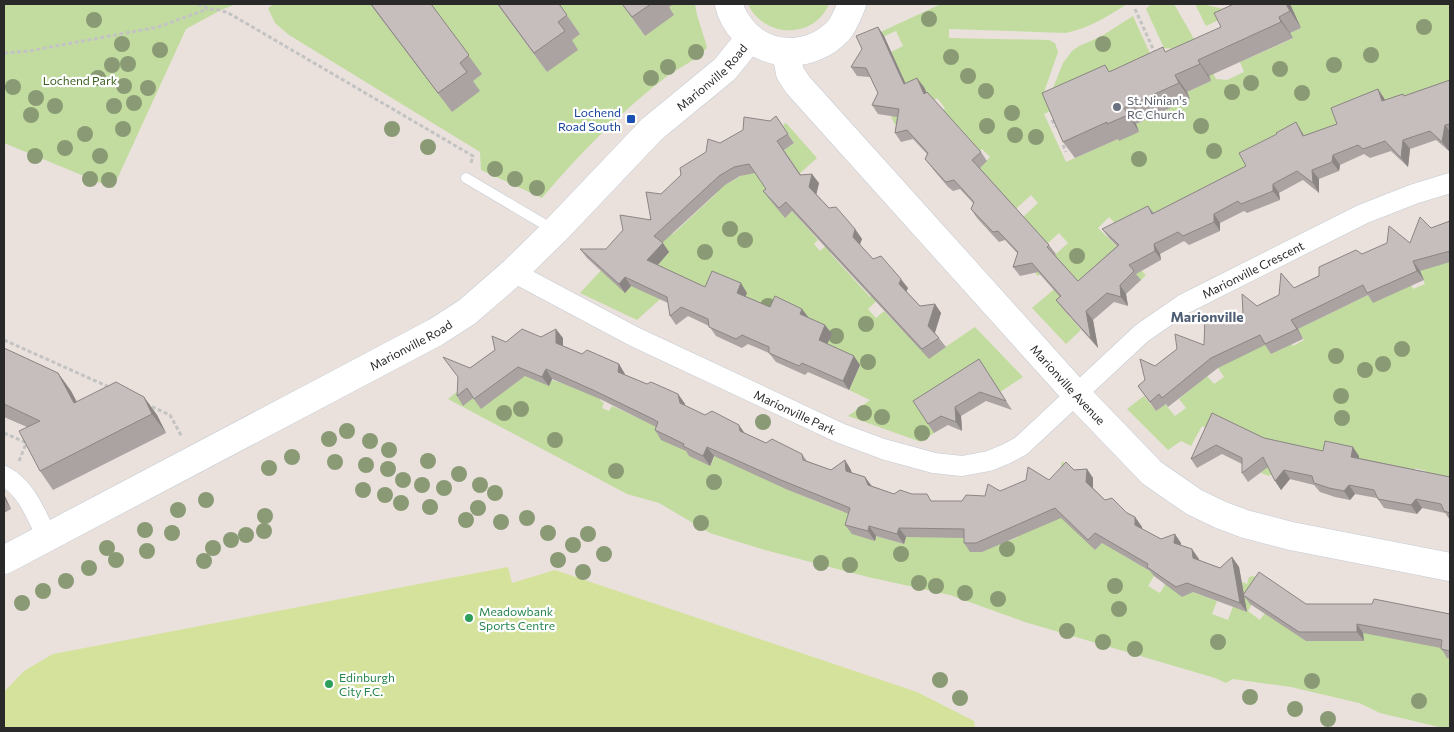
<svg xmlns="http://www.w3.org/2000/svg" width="1454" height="732" font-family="Commissioner,sans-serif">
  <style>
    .green { fill: #c1dc9e }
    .pitch { fill: #d4e29b }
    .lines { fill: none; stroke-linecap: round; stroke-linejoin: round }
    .lane-casing { stroke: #c4cad2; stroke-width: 11 }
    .street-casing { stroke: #c4cad2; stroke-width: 21 }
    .secondary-casing { stroke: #c4cad2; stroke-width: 29 }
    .path { stroke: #c3c3c3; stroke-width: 3; stroke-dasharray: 4 2.5; stroke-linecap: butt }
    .lane { stroke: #fff; stroke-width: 10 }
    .street { stroke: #fff; stroke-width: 20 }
    .secondary { stroke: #fff; stroke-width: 28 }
    .tree { fill: #8a9a75 }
    .wall { fill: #aaa3a2 }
    .shaded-wall { fill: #8b8584 }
    .building { fill: #c6bebc; stroke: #8b8584 }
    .worship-dot { fill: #6b7280; stroke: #fff; stroke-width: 2 }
    .transit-dot { fill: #1a4fb4; stroke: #fff; stroke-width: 2 }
    .leisure-dot { fill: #2e9e5b; stroke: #fff; stroke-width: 2 }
    .labels { text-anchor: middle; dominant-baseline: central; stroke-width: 4.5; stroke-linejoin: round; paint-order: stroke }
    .street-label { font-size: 12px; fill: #292929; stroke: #fff }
    .park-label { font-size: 12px; fill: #3b5f21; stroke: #fff }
    .worship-label { font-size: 12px; fill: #5b616d; stroke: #fff; text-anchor: start }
    .transit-label { font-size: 12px; fill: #164399; stroke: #fff; text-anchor: end }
    .leisure-label { font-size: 12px; fill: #27864d; stroke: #fff; text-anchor: start }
    .neighbourhood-label { font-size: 14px; font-weight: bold; fill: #4e5e75; stroke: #fff }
  </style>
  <rect width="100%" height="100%" fill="#eae1dc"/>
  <path class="green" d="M4,4H236L221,10L186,29L113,188L4,143Z
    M274,4H374L473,81L430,4H497L547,72L571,40L580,34L558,4H622L645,36L669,7L674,4H695L697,15L707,47C703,56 679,68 670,74C622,110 580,153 542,198L481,170L480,152L289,35L275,23L268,8Z
    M748,4H829C814,40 763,38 748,4Z
    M941,4H1127C1107,17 1089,28 1066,33L949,29V38L1049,40L1055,43L1058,52L1043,95L1049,98L1063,63L1072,51L1079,46L1100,37L1133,16L1158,71L1116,81L1044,114L1066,162L1118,139L1139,132L1136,124L1190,99L1187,92L1211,81L1201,57L1205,56L1216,79L1227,80L1244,72L1240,62L1292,39L1290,33L1301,28L1290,4H1450V83L1388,110L1384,98L1344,133L1310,147L1301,130L1288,135L1265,200L1125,233L1109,217L1098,228L1146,275L1141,280L1063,309L1081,330L1066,344L1032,308L1071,275L1056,259L1038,276L1035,273L1068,243L1059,233L1047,244L1022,218L1038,203L1031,195L994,229L978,169L990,157L982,149L950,179L933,119L945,108L937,98L904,128L898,122L895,125L891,116L910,93L891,52L903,46L896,31L863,46L861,41Z
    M1151,4H1174L1201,51L1164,48L1146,9Z
    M1195,4H1202L1236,12L1206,26Z
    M786,123L817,158L770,200L785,217L792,211L818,240L814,244L820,251L845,229L849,235L830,253L870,297L890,279L896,283L868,309L876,318L884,311L929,358L975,327L1023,377L1000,392L985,369L934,433L921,442L848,416L870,400L849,390L860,365L825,349L831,334L773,323L678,283L637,320L580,293L648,220L655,214L673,234L717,193L699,174L727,184L753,169L791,161L784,150L794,143L783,125Z
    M1409,246L1450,262V485L1425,480L1426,471L1415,468L1412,477L1358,465L1359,456L1348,453L1333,488L1270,475L1269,476L1261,473L1273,448L1210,430L1202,426L1191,446L1181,441L1168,450L1127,409L1144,396L1156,411L1165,404L1175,416L1186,408L1179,399L1207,376L1214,384L1224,377L1203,345L1211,341L1266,344L1271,354L1287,346V334L1293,346L1304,340L1298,329L1407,276L1413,289L1425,284Z
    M529,373L565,384L611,375L600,400L604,403L602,408L609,411L612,406L654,425L666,400L674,436L690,456L710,466L726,432L786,489L843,512L853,486L874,541L876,536L904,544L915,510L970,538L971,552H983L984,510L991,506L1006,542L1018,537L1014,527L1059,478L1062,461L1073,472L1095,550L1122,522L1114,550L1155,574L1148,586L1160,593L1180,559L1190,591L1217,601L1212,614L1228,620L1242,582L1247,584L1249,577L1254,576L1264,583L1248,611L1260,620L1265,613L1312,641H1363V615L1449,650L1448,658L1450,659V728H1443L1380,713L1359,703L1291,687L1233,679L1226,683L1215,678L1025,622L950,595L868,577L765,550L710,533L659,503L627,494L448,399L458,391L467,402L473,398L481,408Z"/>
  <path class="pitch" d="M508,567L512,583L555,570L917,692L974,721L975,728H4V692L24,671L53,654Z"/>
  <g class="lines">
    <g class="lane-casing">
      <path id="lane" d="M466,178L554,230"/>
    </g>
    <g class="street-casing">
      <g id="street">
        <path id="s1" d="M513,272L635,337L840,433L883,449L934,463L962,466L989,461L1006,454L1021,446L1142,333L1184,304L1363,214L1414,194L1450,183"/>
        <path d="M4,476C27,488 36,515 47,537"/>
      </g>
    </g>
    <g class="secondary-casing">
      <g id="secondary">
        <path d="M729,4C731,15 738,25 745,33C771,60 813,57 838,31C845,23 848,13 852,4"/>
        <path id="s2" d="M786,52L790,73L798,85L1077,395L1152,473L1194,502L1221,515L1245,524L1291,536L1450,567"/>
        <path id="s3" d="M4,560L436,332L467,312L513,272L555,231L652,129L725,69L750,38"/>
      </g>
    </g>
    <path class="path" d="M198,4L209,9L221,10L232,15L473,156L471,163
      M1135,9L1155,53
      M4,53L29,51L158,27L208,9
      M1052,120L1055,127
      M1063,145L1066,152
      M4,340L109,387
      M146,404L170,415L182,437
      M4,433L27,443
      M19,461L27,441"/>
    <use href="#lane" class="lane"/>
    <use href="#street" class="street"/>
    <use href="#secondary" class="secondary"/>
  </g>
  <g class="tree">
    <circle cx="929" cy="19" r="8"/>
    <circle cx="94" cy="20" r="8"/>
    <circle cx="1424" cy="27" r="8"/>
    <circle cx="122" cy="44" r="8"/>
    <circle cx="1103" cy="44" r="8"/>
    <circle cx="160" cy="50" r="8"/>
    <circle cx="696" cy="52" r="8"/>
    <circle cx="1371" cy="55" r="8"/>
    <circle cx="951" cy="57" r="8"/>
    <circle cx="128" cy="64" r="8"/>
    <circle cx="112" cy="65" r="8"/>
    <circle cx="1334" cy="65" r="8"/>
    <circle cx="668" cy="67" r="8"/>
    <circle cx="1280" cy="69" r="8"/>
    <circle cx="968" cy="76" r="8"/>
    <circle cx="98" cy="78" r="8"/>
    <circle cx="651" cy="78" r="8"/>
    <circle cx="1251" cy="83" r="8"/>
    <circle cx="124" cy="86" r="8"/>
    <circle cx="13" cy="87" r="8"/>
    <circle cx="148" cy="88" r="8"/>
    <circle cx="986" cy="91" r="8"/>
    <circle cx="1232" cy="92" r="8"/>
    <circle cx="1302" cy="93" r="8"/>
    <circle cx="36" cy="98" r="8"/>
    <circle cx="134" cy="103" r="8"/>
    <circle cx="55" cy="106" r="8"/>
    <circle cx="114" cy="106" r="8"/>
    <circle cx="1012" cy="113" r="8"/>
    <circle cx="31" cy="115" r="8"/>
    <circle cx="987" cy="126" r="8"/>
    <circle cx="1201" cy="126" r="8"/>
    <circle cx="123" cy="129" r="8"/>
    <circle cx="392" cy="129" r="8"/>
    <circle cx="85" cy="134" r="8"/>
    <circle cx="1015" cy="135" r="8"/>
    <circle cx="1036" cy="137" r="8"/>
    <circle cx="428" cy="147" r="8"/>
    <circle cx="65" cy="148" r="8"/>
    <circle cx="1214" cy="151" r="8"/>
    <circle cx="35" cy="156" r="8"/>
    <circle cx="100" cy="156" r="8"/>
    <circle cx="1139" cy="159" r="8"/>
    <circle cx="495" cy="169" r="8"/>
    <circle cx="90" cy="179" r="8"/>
    <circle cx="515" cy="179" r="8"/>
    <circle cx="109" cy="180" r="8"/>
    <circle cx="537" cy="188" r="8"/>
    <circle cx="730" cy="229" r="8"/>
    <circle cx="745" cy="240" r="8"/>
    <circle cx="705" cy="252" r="8"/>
    <circle cx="1077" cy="256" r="8"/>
    <circle cx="768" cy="306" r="8"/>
    <circle cx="866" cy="324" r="8"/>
    <circle cx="836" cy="336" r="8"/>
    <circle cx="1402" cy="349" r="8"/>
    <circle cx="1336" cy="356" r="8"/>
    <circle cx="868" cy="362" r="8"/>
    <circle cx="1383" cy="364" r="8"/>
    <circle cx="1365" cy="370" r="8"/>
    <circle cx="1341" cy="396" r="8"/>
    <circle cx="521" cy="409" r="8"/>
    <circle cx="504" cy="413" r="8"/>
    <circle cx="864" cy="413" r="8"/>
    <circle cx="882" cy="417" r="8"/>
    <circle cx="1342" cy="418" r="8"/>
    <circle cx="763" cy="422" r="8"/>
    <circle cx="347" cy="431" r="8"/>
    <circle cx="922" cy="433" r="8"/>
    <circle cx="329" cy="439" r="8"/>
    <circle cx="555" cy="440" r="8"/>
    <circle cx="370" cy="441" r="8"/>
    <circle cx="389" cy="450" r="8"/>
    <circle cx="292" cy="457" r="8"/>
    <circle cx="428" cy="461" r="8"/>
    <circle cx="335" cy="462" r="8"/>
    <circle cx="366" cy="465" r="8"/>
    <circle cx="269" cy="468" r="8"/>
    <circle cx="388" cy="469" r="8"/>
    <circle cx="616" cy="471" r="8"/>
    <circle cx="459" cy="474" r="8"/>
    <circle cx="403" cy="480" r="8"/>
    <circle cx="714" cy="482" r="8"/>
    <circle cx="422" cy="485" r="8"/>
    <circle cx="480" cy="485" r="8"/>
    <circle cx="444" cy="488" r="8"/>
    <circle cx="363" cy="490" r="8"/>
    <circle cx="495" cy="493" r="8"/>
    <circle cx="385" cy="495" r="8"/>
    <circle cx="206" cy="500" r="8"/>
    <circle cx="401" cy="503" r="8"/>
    <circle cx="430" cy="507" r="8"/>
    <circle cx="478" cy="508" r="8"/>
    <circle cx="178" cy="510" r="8"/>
    <circle cx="265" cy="516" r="8"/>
    <circle cx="527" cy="518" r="8"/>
    <circle cx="466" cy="520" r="8"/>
    <circle cx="501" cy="522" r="8"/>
    <circle cx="701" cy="523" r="8"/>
    <circle cx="145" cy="530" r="8"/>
    <circle cx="264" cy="531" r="8"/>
    <circle cx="172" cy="533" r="8"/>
    <circle cx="548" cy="533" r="8"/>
    <circle cx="588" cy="534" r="8"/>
    <circle cx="246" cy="535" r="8"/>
    <circle cx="231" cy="540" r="8"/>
    <circle cx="573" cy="545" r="8"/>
    <circle cx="107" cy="548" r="8"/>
    <circle cx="213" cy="548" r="8"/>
    <circle cx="1007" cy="549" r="8"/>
    <circle cx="147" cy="551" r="8"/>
    <circle cx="604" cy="554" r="8"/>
    <circle cx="901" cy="554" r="8"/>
    <circle cx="116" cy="560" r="8"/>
    <circle cx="558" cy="560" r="8"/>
    <circle cx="204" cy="561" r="8"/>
    <circle cx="821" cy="563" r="8"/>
    <circle cx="850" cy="565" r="8"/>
    <circle cx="89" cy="568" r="8"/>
    <circle cx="583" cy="572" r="8"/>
    <circle cx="66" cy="581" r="8"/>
    <circle cx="919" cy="583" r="8"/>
    <circle cx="936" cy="586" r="8"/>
    <circle cx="1115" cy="586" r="8"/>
    <circle cx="43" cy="591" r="8"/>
    <circle cx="965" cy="593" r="8"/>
    <circle cx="998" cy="599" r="8"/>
    <circle cx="22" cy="603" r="8"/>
    <circle cx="1119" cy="609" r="8"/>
    <circle cx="1067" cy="631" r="8"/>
    <circle cx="1103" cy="642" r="8"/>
    <circle cx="1218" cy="642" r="8"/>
    <circle cx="1135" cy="649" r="8"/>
    <circle cx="940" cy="680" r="8"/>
    <circle cx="1312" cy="681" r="8"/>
    <circle cx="1250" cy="697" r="8"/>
    <circle cx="960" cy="698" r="8"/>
    <circle cx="1419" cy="701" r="8"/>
    <circle cx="1295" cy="709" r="8"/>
    <circle cx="1328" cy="719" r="8"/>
  </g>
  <path class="wall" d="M370,4H431L482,74L473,81L480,91L452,112Z
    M497,4H559L580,34L572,40L578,50L547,72Z
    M622,4H674L669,7L674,15L645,36Z
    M1290,4L1301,28L1290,33L1293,38L1209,76L1211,81L1187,92L1190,99L1136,124L1139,132L1119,141L1118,139L1075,158L1063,142L1110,71L1166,52Z
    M878,27L884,36L905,83L924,87L926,93L981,152L987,161L980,168L1049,245L1056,254L1055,255L1078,281L1117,246L1109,238L1102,229L1148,206L1154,213L1246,166L1302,132L1304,136L1337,124L1378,89L1385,100L1403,94L1404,96L1450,80V142L1449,151L1436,140L1410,149L1408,167L1391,151L1370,158L1364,154L1340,165L1339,171L1319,179V193L1303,180L1279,193L1280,200L1247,213L1244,211L1220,223V231L1189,245L1184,241L1160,254L1161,260L1136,274L1141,280L1126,294L1128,306L1114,302L1093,320L1098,348L1063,309L1056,300L1060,297L1038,272L1020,276L1013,267L1018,254L1005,240L999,242L977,218L971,209L974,204L960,189L953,191L948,187L932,168L925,159L927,154L913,139L901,142L895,133L897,117L878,114L872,105L878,93L870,77L857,76L851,67Z
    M776,116L794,143L784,150L801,175L819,183L816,194L829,208L855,229L862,239L860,245L873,259L908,288L906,291L920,306L935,304L941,313L935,333L946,347L929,359L792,211L785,218L770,200L763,191L766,189L755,173L740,176L725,185L662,243L669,252L658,265L705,287L747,293L745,296L770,307L808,317L832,334L827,344L860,365L849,390L808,372L805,375L776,362L769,353L748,344L742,348L716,336L709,326L688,316L676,325L670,316L668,303L631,286L625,293L587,258L580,249H606L651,220L661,194L720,143L770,121Z
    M1450,221V262L1420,271L1424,280L1373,303L1368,295L1298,329L1303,339L1271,354L1265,345L1218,368L1168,407L1166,404L1156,411L1138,386L1145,380L1155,366L1204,345L1221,324L1362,254L1410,243L1431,228Z
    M541,337L563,338V346L582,354L619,364L625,375L647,384L678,394L685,404V406L766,443L802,454L807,461L831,470L845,460L851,470L852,473L865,477L872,486L894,494L932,501H962L985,496L1000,491L1049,480L1074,470L1087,469L1093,478V488L1105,500L1135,517L1142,527V529L1161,539L1181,543V545L1192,549L1199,560L1220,568L1232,557L1239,567L1244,594L1306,604L1450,614V659L1447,658L1441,648L1363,633L1364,641H1306L1250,604L1244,596L1247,612L1193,592L1182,597L1154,576L1150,571L1102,543L1095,550L1061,518L982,552H970L964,543V538L906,537L904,544L876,536L875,541L852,534L845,525L849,514L788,490L714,456L710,466L689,456L686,451L661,440L655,430L656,427L600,399L552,379L549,386L525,376L481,409L473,398L463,406L457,396L470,368L506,342Z
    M4,348L58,373L71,391L77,402L144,397L157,415L166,433L53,490L40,471L27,427L4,417Z
    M985,368L1012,410L986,401L961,416L962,431L948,425L934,433L928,424Z
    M1212,413L1264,438L1323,451L1359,456V458L1450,477V520L1445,513L1422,508L1417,514L1384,508L1377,498L1355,494L1350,500L1335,497L1320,492L1314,485L1290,479L1281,490L1268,467L1248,482L1242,473V464L1222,454L1197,468L1191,459Z
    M4,495L11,509L4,513Z"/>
  <path class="shaded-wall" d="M1286,4H1290L1301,28L1290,11Z
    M1279,17L1290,33L1293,38L1281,22Z
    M878,27L884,36L910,93L904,84Z
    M1198,60L1209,76L1211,81L1200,64Z
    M1175,75L1187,92L1190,99L1179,83Z
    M917,78L924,87L931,103L924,94Z
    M1378,89L1384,98L1388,110L1382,101Z
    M1124,108L1136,124L1139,132L1128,115Z
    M1296,122L1302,132L1309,146L1303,136Z
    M1445,125L1450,132V142L1449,151L1442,142Z
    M1403,140L1410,149L1408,167L1401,158Z
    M1333,155L1340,165L1339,171L1332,162Z
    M1312,170L1319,179V193L1313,183Z
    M812,174L819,183L816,196L809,187Z
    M1273,184L1279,193L1280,200L1273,191Z
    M1214,214L1220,223V231L1214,222Z
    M855,229L862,239L859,246L853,237Z
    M663,243L669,252L654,269L647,260Z
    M1154,244L1160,254L1161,260L1155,251Z
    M1413,261L1420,271L1424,280L1417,271Z
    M625,277L631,286L625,293L619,284Z
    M901,279L908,288L906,293L899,284Z
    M741,283L747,293L743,302L737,293Z
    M1120,285L1126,294L1128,306L1121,297Z
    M935,304L941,313L934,335L928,326Z
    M802,309L809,318L800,314Z
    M1086,311L1093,320L1098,348L1091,339Z
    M1291,320L1298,329L1303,339L1297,329Z
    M825,325L832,334L825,349L819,340Z
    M556,329L563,338V353L556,343Z
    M854,356L860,365L849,390L843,381Z
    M619,364L625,374V381L618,372Z
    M546,369L552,379L549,386L542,377Z
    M58,373L71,391L87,422L74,403Z
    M678,394L685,404L686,413L680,403Z
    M144,397L157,415L166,433L152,414Z
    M955,407L961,416L962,431L956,422Z
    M739,425L746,435L740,431Z
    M707,447L714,456L710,466L703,456Z
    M1353,447L1359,456L1358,466L1351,457Z
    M845,460L851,470L852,481L846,471Z
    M1087,469L1093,478V491L1086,482Z
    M1284,470L1290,479L1281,490L1275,481Z
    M865,477L872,487L868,485Z
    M1349,485L1355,494L1350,500L1344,491Z
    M4,495L5,496L11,509L4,498Z
    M1416,499L1422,508L1417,514L1411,505Z
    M1135,517L1142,527V534L1135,525Z
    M869,526L876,536L875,541L868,531Z
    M899,528L906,537L904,544L897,534Z
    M1175,534L1181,543V552L1174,543Z
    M1192,549L1199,559L1200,567L1193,558Z
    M1232,557L1239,567L1247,612L1240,603Z
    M1357,624L1363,633L1364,641L1357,632Z"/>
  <path class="building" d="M371,4H431L469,55L460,63L467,72L438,93Z
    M498,4H559L567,15L558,22L565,31L534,53Z
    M622,4H651L632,17Z
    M1234,4H1286L1290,11L1279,17L1281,22L1198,60L1200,64L1175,75L1179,83L1124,108L1128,115L1107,124V122L1063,142L1042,93L1105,65L1109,72L1163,47L1165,52L1221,27L1214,13Z
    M878,27L904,84L917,78L924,94L927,92L981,152L972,160L1049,245L1047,247L1078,281L1119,245L1102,229L1148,206L1152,214L1246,166L1239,153L1277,134L1276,133L1296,122L1303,136L1337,124L1331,108L1378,89L1382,101L1403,94L1404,96L1450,80V124L1445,125L1442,142L1430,131L1403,140L1401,158L1385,141L1363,149L1358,145L1333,155L1332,162L1312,170L1313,183L1297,171L1273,184V191L1241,204L1238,201L1214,214V222L1183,236L1178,232L1154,244L1155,251L1129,265L1134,271L1120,285L1121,297L1107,293L1086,311L1091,339L1056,300L1061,296L1032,263L1013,267L1018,252L998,231L993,232L971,209L974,202L954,180L946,182L942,178L925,159L928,153L907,130L895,133L899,109L872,105L878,93L866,68L851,67L862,49L856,36Z
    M776,116L788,134L777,141L800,175L812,174L809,187L829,208L836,207L855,229L853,237L873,259L881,256L901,279L899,284L920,306L935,304L928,326L939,338L922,349L786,202L779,208L763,191L766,189L749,164L734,167L719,176L654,236L663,243L647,260L705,287L712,271L741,283L737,293L770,307L775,296L802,309L800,314L825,325L819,340L854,356L843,381L802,363L799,366L769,353V347L742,335L736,339L709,327L708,319L681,307L670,316L667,297L625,277L619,284L580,249H606L623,230L620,215L651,220L646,192L661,194L681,175L680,168L706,152L708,139L720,143L743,130L744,117L770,121Z
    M1420,217L1431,228L1450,221V251L1413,261L1417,271L1367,293L1363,285L1291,320L1297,329L1265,344L1260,335L1211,358L1162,398L1159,394L1150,402L1138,386L1145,380L1140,359L1155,366L1177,349L1175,334L1204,345L1205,316L1221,324L1243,313L1242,294L1257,306L1279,295L1281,273L1294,288L1319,276V267L1356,250L1362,254L1387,243L1389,226L1410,243Z
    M522,329L541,337L556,329V343L582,354L587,350L619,364L618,372L647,384L651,382L678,394L680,403L705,415L712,411L739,425L740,431L766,443L772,439L802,454L803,460L831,470L845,460L846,471L865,477L868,485L894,494L900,490L912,494H927L931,501H962L966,495L985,496L988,484L1000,491L1026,480L1028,467L1049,480L1066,462L1074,470L1087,469L1086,482L1105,500L1112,498L1127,513L1135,517V525L1161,539L1175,534L1174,543L1192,549L1193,558L1220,568L1232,557L1240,603L1187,583L1176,587L1147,567L1148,564L1095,533L1088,540L1055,508L976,543H964V529L899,528L897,534L869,526L868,531L845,525L850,508L781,480L707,447L703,456L683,446L684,444L655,430L658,422L653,419L593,390L546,369L542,377L518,367L474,399L467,388L457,396L458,377L443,357L470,368L495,350L492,336L506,342Z
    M4,348L58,373L74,403L116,382L144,397L152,414L40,471L19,431L40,421L4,404Z
    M979,359L1006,401L980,392L955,407L956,422L941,416L928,424L913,401Z
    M1212,413L1264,438L1323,451L1325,441L1353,447L1351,457L1450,477V513L1444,511L1441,504L1416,499L1411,505L1378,499L1374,490L1349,485L1344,491L1329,488L1314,483L1312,476L1284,470L1275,481L1263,457L1242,473V458L1216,445L1191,459Z
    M1259,572L1306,604H1372L1374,599L1450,614V651L1441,649L1442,640L1357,624V632H1299L1243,595Z"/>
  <circle class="worship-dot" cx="1117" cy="107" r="5"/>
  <rect class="transit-dot" x="626" y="114" width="10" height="10" rx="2.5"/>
  <g class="leisure-dot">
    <circle cx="469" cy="618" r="5"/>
    <circle cx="329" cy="684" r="5"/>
  </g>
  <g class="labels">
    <g class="street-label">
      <text stroke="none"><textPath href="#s3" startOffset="865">Marionville Road</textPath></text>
      <text stroke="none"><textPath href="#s1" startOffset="848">Marionville Crescent</textPath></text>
      <text stroke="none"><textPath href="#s3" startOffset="460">Marionville Road</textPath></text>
      <text stroke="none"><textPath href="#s2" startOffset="439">Marionville Avenue</textPath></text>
      <text stroke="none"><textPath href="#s1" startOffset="315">Marionville Park</textPath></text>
    </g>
    <g class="park-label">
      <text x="80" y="80">Lochend Park</text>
    </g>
    <g class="worship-label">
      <text x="1127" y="100">St. Ninian's<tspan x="1127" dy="14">RC Church</tspan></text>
    </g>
    <g class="transit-label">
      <text x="621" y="112">Lochend<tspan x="621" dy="14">Road South</tspan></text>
    </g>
    <g class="leisure-label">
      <text x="479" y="611">Meadowbank<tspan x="479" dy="14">Sports Centre</tspan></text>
      <text x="339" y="677">Edinburgh<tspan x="339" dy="14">City F.C.</tspan></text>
    </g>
    <g class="neighbourhood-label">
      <text x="1207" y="316">Marionville</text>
    </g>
  </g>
  <rect width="1454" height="732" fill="none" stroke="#292929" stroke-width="10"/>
</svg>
